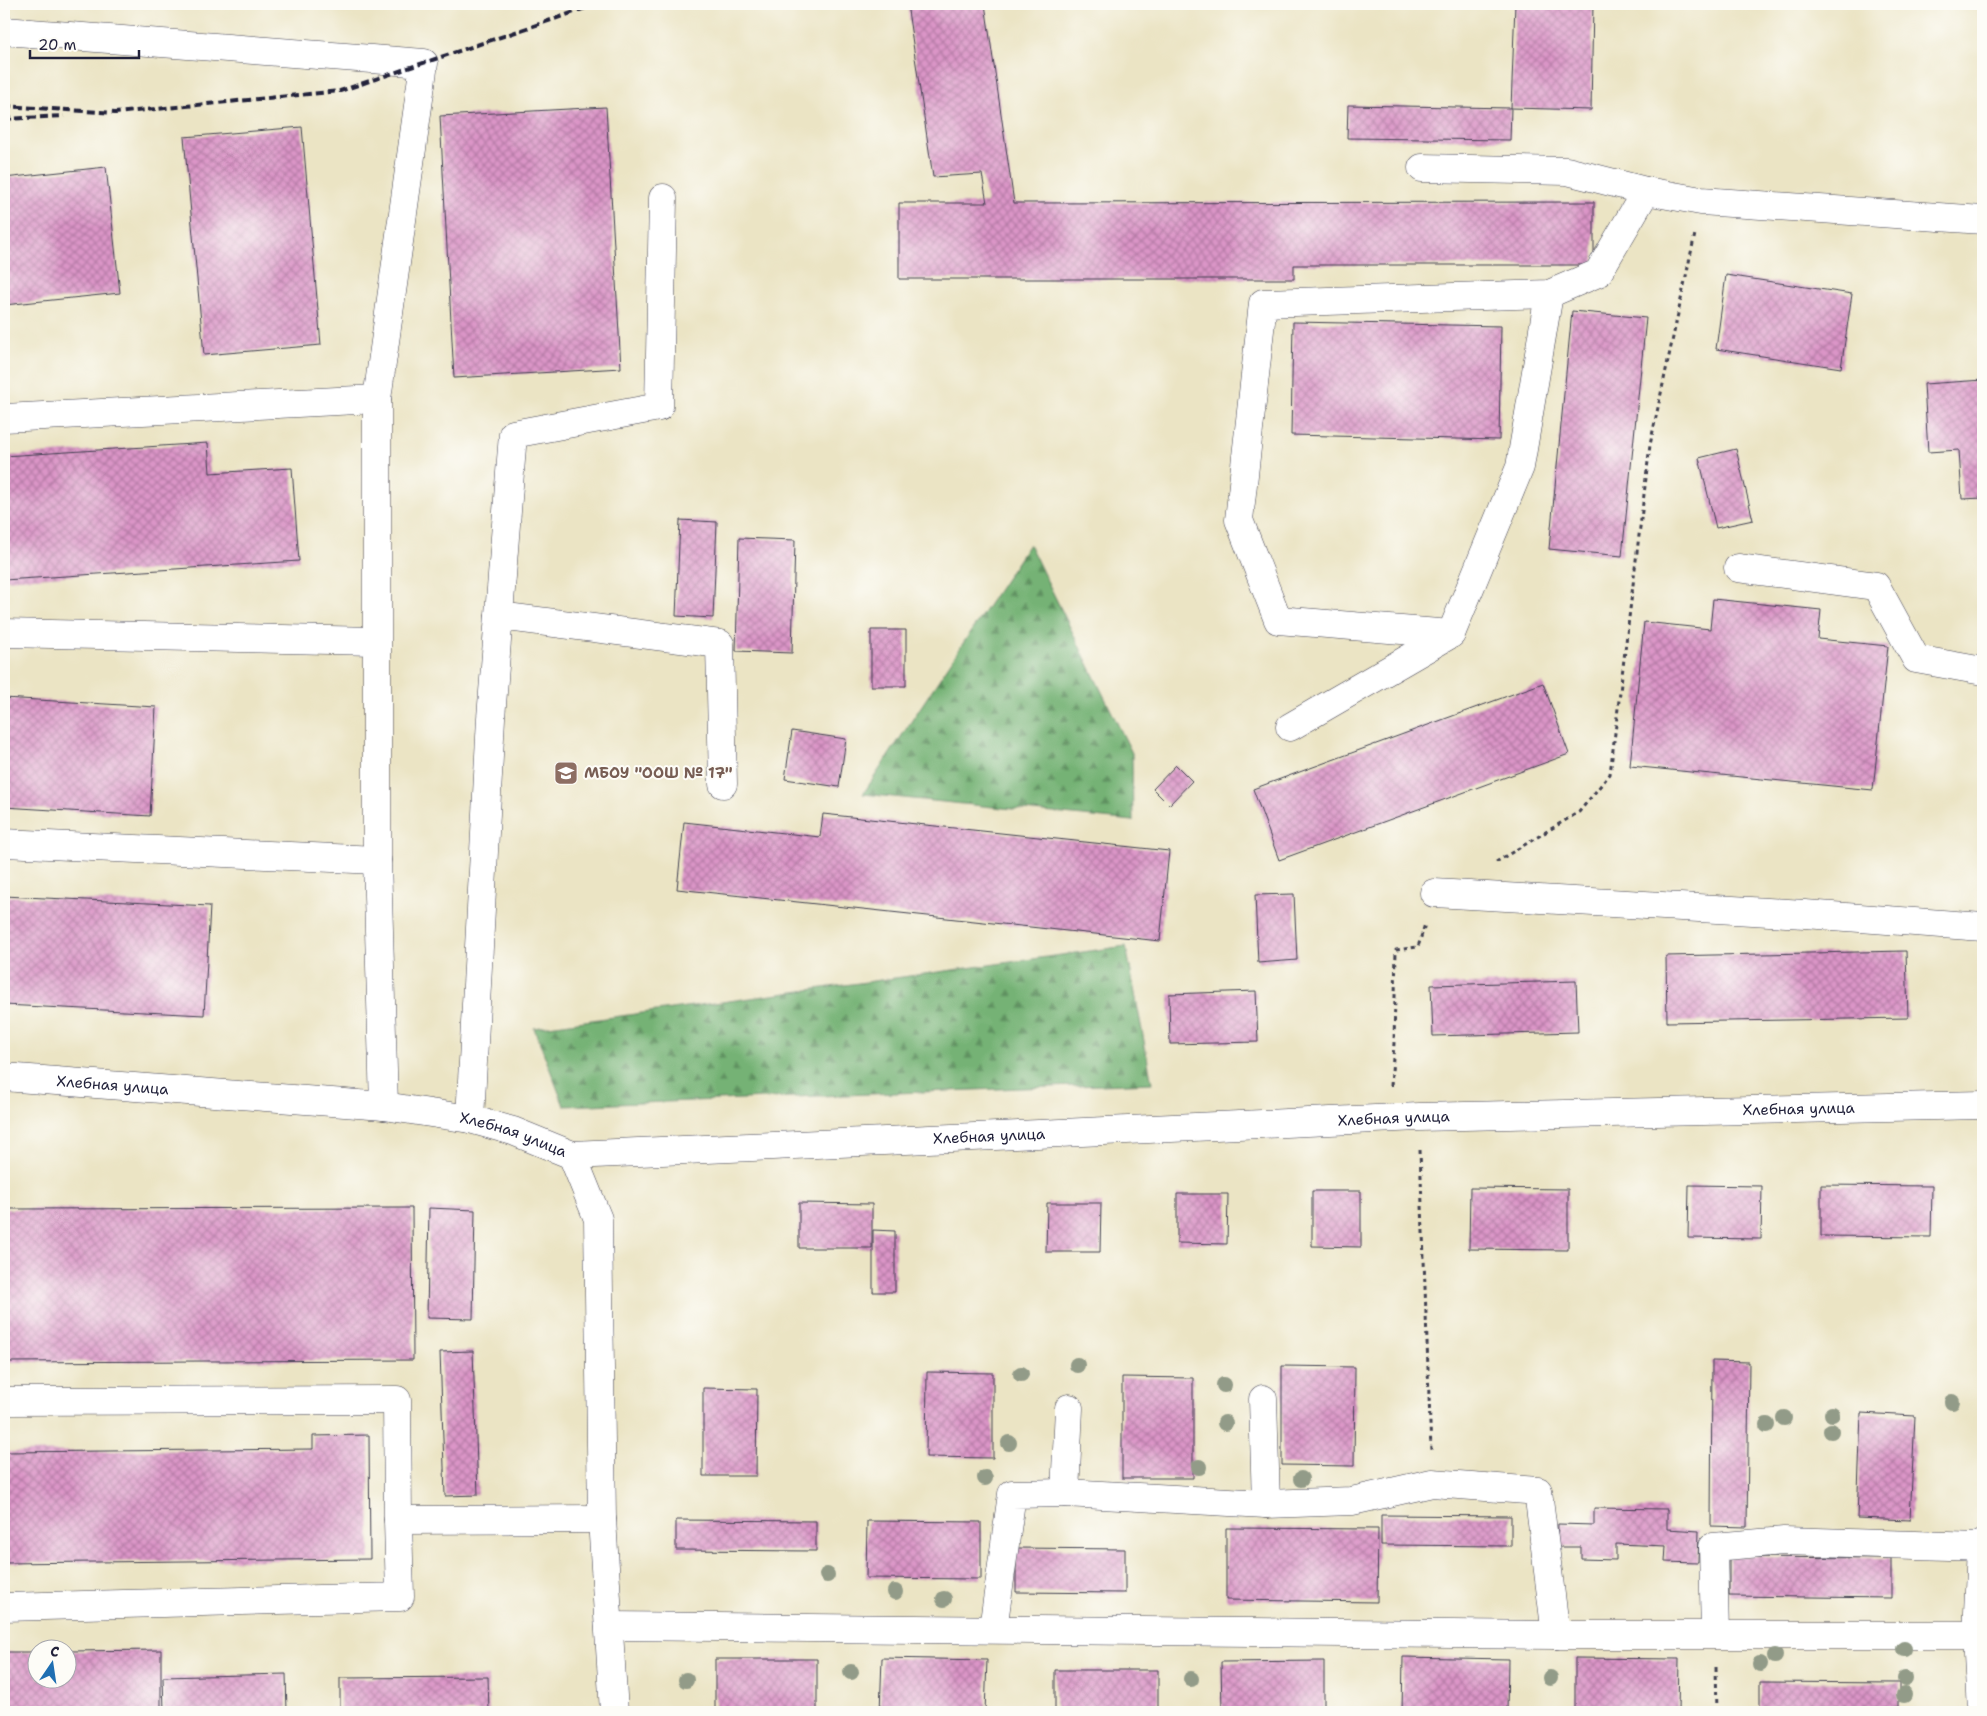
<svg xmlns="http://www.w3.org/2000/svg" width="1987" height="1716" font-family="'Shantell Sans',sans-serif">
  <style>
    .forest { fill: url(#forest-firs); stroke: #4b6a58 }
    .building { fill: url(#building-cross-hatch) }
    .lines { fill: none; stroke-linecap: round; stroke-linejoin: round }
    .minor-casing { stroke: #403f50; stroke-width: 29 }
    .path { stroke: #403f50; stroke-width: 3; stroke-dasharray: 4 4; stroke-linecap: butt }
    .minor { stroke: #fff; stroke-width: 28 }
    .rail { stroke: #22223b; stroke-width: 4; stroke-dasharray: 8 4; stroke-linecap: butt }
    .tree { fill: #929b88 }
    .labels { text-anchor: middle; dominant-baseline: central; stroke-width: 4; stroke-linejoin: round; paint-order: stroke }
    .education-label { font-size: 15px; font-weight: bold; fill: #785e54; stroke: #fdfcf7; text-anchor: start }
    .street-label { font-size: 15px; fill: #22223b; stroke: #fdfcf7 }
  </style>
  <defs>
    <pattern id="forest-firs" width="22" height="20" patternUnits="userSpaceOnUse" patternTransform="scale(1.25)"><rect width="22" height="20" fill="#74b274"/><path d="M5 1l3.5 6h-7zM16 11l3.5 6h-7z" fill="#5f9060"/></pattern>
    <pattern id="building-cross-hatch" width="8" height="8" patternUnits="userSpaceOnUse" patternTransform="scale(1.25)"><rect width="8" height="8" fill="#db95c7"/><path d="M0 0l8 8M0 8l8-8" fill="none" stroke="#b179a3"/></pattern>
  </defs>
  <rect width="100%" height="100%" fill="#fdfcf7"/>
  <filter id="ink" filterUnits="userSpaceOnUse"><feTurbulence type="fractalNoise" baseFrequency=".02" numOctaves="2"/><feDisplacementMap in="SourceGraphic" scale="10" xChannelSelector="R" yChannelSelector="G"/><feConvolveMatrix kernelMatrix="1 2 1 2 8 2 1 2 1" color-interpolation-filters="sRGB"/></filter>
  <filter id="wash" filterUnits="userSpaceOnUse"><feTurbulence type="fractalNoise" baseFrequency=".0096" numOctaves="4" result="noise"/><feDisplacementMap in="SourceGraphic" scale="20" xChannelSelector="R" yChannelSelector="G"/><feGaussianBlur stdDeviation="1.12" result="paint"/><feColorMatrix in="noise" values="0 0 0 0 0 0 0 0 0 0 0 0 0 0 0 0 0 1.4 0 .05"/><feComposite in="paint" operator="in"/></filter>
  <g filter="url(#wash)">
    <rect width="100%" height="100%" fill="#ebe4c4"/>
    <path class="forest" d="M1029,544L1132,753L1133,821L863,794Z
      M1126,946L1152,1083L564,1106L534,1028Z"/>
    <g id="blocks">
      <path class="building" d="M907,4H985L1014,203L1594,202V265H1294V279H899V203H987L982,174L933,177Z
        M1515,4H1593L1591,110L1511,108Z
        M1348,105L1511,108L1510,140L1347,138Z
        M606,107L621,368L454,378L440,116Z
        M302,127L321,345L204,355L184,137Z
        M106,167L120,293L4,305V178Z
        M1726,275L1852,294L1841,368L1716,349Z
        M1572,311L1646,318L1622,556L1549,549Z
        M1293,322L1501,326L1499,440L1291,435Z
        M1983,380V498L1962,499L1959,450L1928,452L1924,384Z
        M208,443L210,473L292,468L299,561L4,580V456Z
        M1736,449L1753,520L1716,528L1699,458Z
        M680,520L717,522L713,618L676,616Z
        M739,538L795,540L792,653L736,651Z
        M1713,599L1821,610L1818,639L1888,646L1873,790L1630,766L1644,622L1710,629Z
        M871,630H906V686H871Z
        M1543,683L1569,754L1279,860L1253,789Z
        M4,698L156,707L150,816L4,807Z
        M792,731L846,739L839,787L785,779Z
        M1176,765L1192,781L1169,805L1153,789Z
        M823,814L1169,851L1160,941L677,889L684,822L820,837Z
        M1294,894L1297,960L1258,963L1255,895Z
        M4,896L210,906L204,1015L4,1005Z
        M1906,951L1908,1018L1667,1022L1666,956Z
        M1576,981L1578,1032L1433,1036L1431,985Z
        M1256,991L1258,1042L1170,1044L1169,994Z
        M1689,1185L1762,1186L1761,1239L1688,1238Z
        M1821,1185L1932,1186L1931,1237L1821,1236Z
        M1470,1188L1568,1189V1250L1469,1249Z
        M1312,1191H1361V1247L1312,1246Z
        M1177,1194H1228L1227,1244L1177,1243Z
        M799,1203L872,1204V1248H799Z
        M1047,1203H1101L1100,1252H1046Z
        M412,1208L413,1360L4,1362V1209Z
        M429,1208L475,1210L473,1319L427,1318Z
        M873,1230L895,1231V1292H873Z
        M473,1351L478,1495L445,1496L440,1352Z
        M1712,1361L1749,1362L1747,1527L1711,1526Z
        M1282,1366L1355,1367L1354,1466L1282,1465Z
        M927,1372L993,1373V1458L926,1457Z
        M1122,1377L1193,1378V1478H1122Z
        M703,1388L757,1389L756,1476H703Z
        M1861,1413L1915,1416L1910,1520L1857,1518Z
        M369,1435L370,1559L4,1563V1452L313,1449V1436Z
        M1594,1508L1667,1509V1529L1699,1531L1698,1563L1665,1562L1666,1546L1616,1544V1560L1581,1559V1547H1557L1558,1524L1594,1525Z
        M1381,1515L1511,1516V1546L1381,1545Z
        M676,1520L816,1521V1551L676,1550Z
        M867,1521L981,1522V1579L866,1578Z
        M1226,1528L1378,1529L1377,1602L1226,1600Z
        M1016,1548L1125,1549V1593L1016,1592Z
        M1729,1557L1891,1558V1598L1729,1596Z
        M161,1650V1712H4V1652H38V1678H68V1651Z
        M1403,1657L1508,1659L1507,1712H1402Z
        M882,1658L987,1660L985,1712H880Z
        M1575,1658L1679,1659L1678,1712H1575Z
        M715,1659H817V1712H715Z
        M1324,1661V1712H1222L1221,1662Z
        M1055,1670H1158V1712H1055Z
        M286,1674L287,1712H164L163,1677Z
        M488,1677L489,1712H340V1678Z
        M1760,1682L1899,1683V1712H1760Z"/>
    </g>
  </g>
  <g filter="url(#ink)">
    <use href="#blocks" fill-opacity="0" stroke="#403f50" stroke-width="1"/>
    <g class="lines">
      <g class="minor-casing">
        <g id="minor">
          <path d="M4,31L424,63L377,399V860L384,1106"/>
          <path d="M1422,168L1567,171L1646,191L1701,201L1983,220"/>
          <path d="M4,418L377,399"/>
          <path d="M1738,568L1876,586L1916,659L1983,671"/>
          <path d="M499,616L720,644L723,784"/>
          <path d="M4,633L376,641"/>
          <path d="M1451,634L1278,620L1239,520L1263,303L1549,294L1598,273L1646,191"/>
          <path d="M1290,727L1451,634L1520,467L1549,294"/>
          <path d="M4,843L377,860"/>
          <path d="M1434,893L1805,914L1983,927"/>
          <path id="s1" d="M4,1077L384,1106L470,1119L513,1131L572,1155L1419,1117L1983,1105"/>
          <path d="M470,1119L491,718L513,434L659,407L663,198"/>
          <path d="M572,1155L598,1219L602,1519L614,1712"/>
          <path d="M1263,1399L1266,1504"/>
          <path d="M4,1401L397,1400L398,1520L602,1519"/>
          <path d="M1065,1493L1069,1408"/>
          <path d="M4,1607L400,1597L398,1520"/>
          <path d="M609,1626L1556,1635H1977"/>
          <path d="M993,1629L1012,1494L1065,1493L1266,1504L1352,1501L1432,1483L1538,1491L1556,1635"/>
          <path d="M1715,1634L1713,1547L1784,1541L1981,1547"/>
          <path d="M1981,1712L1977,1635L1981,1547L1983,1543"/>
        </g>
      </g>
      <path class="path" d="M1496,862L1579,812L1610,774L1650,445L1695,234
        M1391,1086L1394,1043L1396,950L1418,947L1425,924
        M1420,1150L1431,1451
        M1716,1667L1717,1712"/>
      <use href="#minor" class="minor"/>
      <path class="rail" d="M4,106L115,113L340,91L566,15L596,4
        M4,119L64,116"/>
    </g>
    <g class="tree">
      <circle cx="1077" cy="1365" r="8"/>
      <circle cx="1021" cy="1374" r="8"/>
      <circle cx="1224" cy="1385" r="8"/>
      <circle cx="1952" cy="1402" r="8"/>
      <circle cx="1832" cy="1414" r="8"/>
      <circle cx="1784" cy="1418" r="8"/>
      <circle cx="1225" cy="1423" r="8"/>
      <circle cx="1767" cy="1425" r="8"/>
      <circle cx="1831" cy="1431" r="8"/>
      <circle cx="1009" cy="1443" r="8"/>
      <circle cx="1199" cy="1467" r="8"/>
      <circle cx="985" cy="1478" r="8"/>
      <circle cx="1301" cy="1479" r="8"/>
      <circle cx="827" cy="1575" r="8"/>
      <circle cx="895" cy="1592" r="8"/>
      <circle cx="944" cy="1599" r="8"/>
      <circle cx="1904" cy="1649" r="8"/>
      <circle cx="1775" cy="1656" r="8"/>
      <circle cx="1760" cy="1664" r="8"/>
      <circle cx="851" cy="1672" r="8"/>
      <circle cx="1550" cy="1678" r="8"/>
      <circle cx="1191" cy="1679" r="8"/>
      <circle cx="1905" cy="1679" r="8"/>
      <circle cx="686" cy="1680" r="8"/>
      <circle cx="1904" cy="1695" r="8"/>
    </g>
  </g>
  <defs>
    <g id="school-square" transform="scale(1.25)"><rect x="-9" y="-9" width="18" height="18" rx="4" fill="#8d6e63" stroke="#fdfcf7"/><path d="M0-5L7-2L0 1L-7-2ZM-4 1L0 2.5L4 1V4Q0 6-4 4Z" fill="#fff"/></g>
  </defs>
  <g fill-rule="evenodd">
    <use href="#school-square" x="566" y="773"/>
  </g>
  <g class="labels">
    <g class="education-label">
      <text x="584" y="773">МБОУ "ООШ № 17"</text>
    </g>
    <g class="street-label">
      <text stroke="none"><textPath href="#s1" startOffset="109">Хлебная улица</textPath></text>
      <text stroke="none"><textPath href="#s1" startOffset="1804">Хлебная улица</textPath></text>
      <text stroke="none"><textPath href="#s1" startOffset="1399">Хлебная улица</textPath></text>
      <text stroke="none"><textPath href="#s1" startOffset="514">Хлебная улица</textPath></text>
      <text stroke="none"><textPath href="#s1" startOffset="994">Хлебная улица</textPath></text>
    </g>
  </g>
  <rect width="1987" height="1716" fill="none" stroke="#fdfcf7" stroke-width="20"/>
  <g transform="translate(52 1664) rotate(13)"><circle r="24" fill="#fdfcf7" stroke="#a5a5ac"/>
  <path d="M0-4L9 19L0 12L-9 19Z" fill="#1f6fb2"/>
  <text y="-8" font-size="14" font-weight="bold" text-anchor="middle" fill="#22223b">С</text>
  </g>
  <path d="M30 50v8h109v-8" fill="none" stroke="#22223b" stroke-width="2.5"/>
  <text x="38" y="50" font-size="15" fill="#22223b" stroke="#fdfcf7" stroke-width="4" paint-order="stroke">20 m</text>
</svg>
